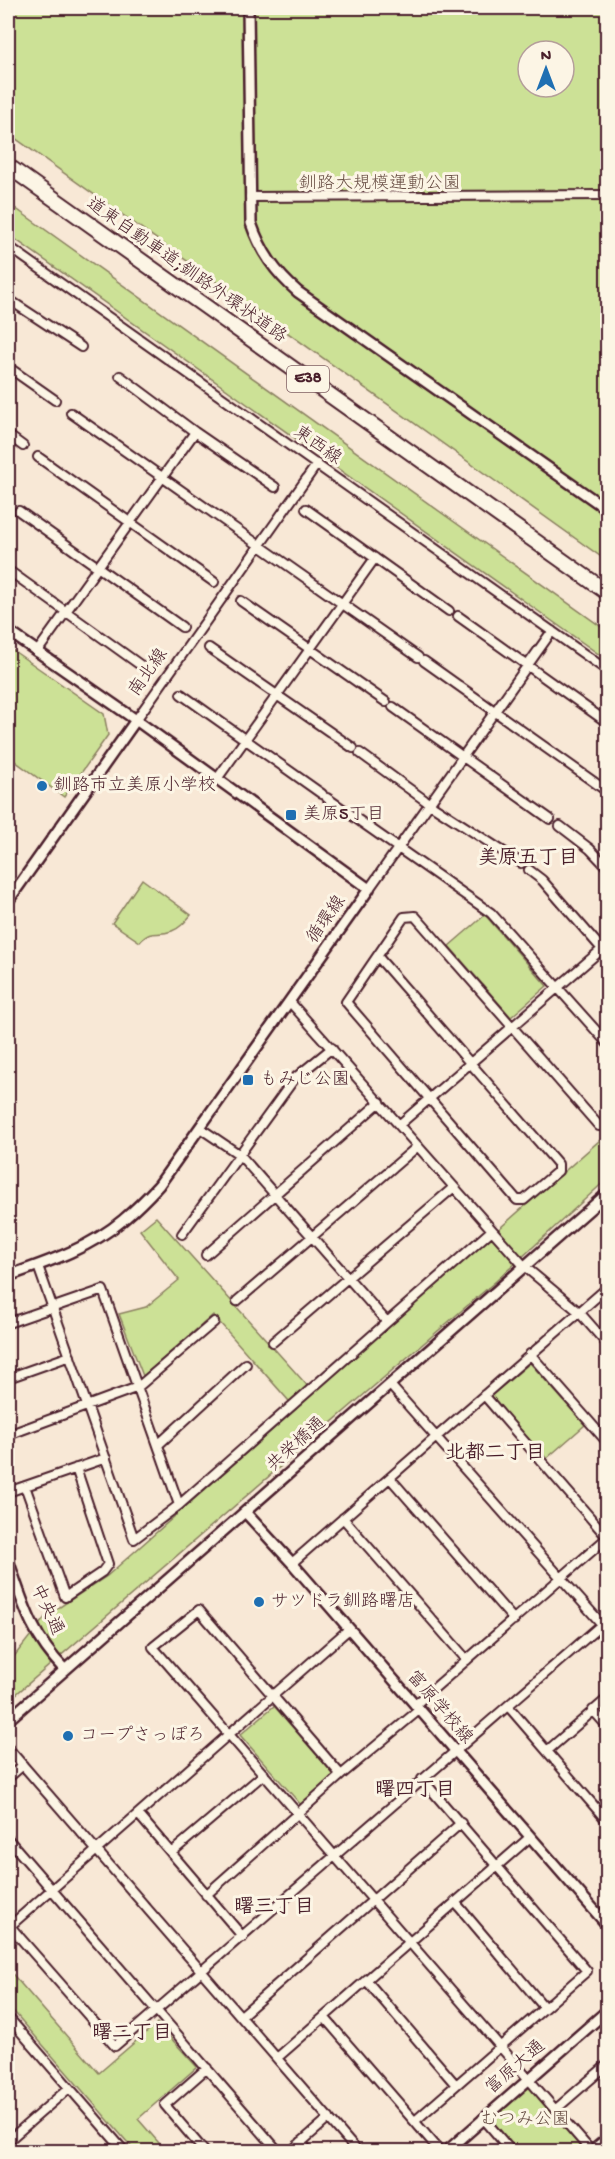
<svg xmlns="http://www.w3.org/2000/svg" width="615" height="2159" font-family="'Gochi Hand','Klee One',sans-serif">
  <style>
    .green { fill: #cce196; stroke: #8b8060; stroke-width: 1.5; fill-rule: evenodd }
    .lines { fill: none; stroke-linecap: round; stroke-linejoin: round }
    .minor-casing { stroke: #4a1f2b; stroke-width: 12 }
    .tertiary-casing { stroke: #4a1f2b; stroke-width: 14 }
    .motorway-casing { stroke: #4a1f2b; stroke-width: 18 }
    .minor { stroke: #fcf5e5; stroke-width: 8 }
    .tertiary { stroke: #fcf5e5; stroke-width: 9 }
    .motorway { stroke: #fcf5e5; stroke-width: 14 }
    .poi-dot { fill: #1f6fb2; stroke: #fcf5e5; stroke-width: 2 }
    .labels { text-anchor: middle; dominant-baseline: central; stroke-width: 6; stroke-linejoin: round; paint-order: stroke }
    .shield { fill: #fcf5e5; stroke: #7f5f63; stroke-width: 1.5 }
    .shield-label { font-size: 16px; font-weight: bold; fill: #4a1f2b }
    .park-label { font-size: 18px; fill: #6a5046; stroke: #fcf5e5 }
    .street-label { font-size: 18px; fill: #4a1f2b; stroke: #fcf5e5 }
    .poi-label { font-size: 18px; fill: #4a1f2b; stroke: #fcf5e5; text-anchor: start }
    .neighbourhood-label { font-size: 20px; font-weight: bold; fill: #4a1f2b; stroke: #fcf5e5 }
  </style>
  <rect width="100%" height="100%" fill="#f8e8d6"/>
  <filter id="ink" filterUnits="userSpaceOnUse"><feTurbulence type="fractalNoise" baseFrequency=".0167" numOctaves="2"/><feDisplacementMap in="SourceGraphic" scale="12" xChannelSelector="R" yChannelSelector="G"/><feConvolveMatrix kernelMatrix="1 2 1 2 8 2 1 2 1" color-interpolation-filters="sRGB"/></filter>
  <g filter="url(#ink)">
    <path class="green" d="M8,8H607V561L8,133ZM528,51H564V87H528Z
      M8,203L607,631V660L8,234Z
      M8,647L104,714L108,735L64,797L8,756Z
      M142,879L191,915C185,922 180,928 172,931C157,937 152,928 140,942L112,923Z
      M485,915L547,986L511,1017L449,946Z
      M607,1134V1179L496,1281L8,1701V1664L46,1616L107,1576L296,1409L213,1315L143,1376L119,1314L146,1307L179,1280L140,1230L156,1217L313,1392Z
      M530,1363L585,1425L546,1459L491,1396Z
      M274,1706L335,1776L301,1805L240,1735Z
      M8,1969L99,2073L157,2023L197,2067L138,2119L166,2151H135L8,2005Z
      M528,2078L591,2151H512L483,2118Z"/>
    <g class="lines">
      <g class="minor-casing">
        <path id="minor" d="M250,197L608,195
          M8,246L608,671
          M8,299L81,347
          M8,367L55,400
          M120,376L195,432L275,487
          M71,413L418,657
          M8,435L23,446
          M38,457L214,582
          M306,509L449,611
          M19,511L182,627
          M8,570L143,667
          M241,601L386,702
          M458,616L608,723
          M209,648L353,748
          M37,652L195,432
          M424,661L608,792
          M181,694L322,794
          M393,707L550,819
          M136,720L317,464
          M360,753L430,804L521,863
          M217,779L375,558
          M327,798L491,913L608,1044
          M560,826L590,849L608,868
          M529,870L542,880L608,956
          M369,889L552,631
          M378,957L558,1164V1171L524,1200H517L346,1002L404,917L415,916L599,1126L608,1125
          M290,1002L524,1266L579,1312L608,1345
          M399,1125L608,944
          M200,1128L240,1155L387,1322
          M182,1234L295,1078L332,1048
          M206,1255L380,1102
          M38,1266L134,1539L179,1505L492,1230
          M237,1301L418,1146
          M8,1323L103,1290L179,1505
          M273,1342L454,1187
          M530,1354L608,1443
          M8,1378L70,1356
          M390,1385L608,1631
          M484,1395L607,1537
          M8,1435L138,1387L214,1322
          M158,1445L246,1364
          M390,1478L514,1620
          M25,1486L65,1597L102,1572L108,1564L76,1468
          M8,1492L106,1458
          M343,1518L467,1660
          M292,1563L608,1287
          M415,1705L608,1537
          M508,1706L608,1822
          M593,1710L608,1727
          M8,1748L358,2152
          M547,1751L608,1698
          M341,1775L199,1610L153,1647L591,2151L608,2137
          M8,1778L23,1765
          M138,1814L243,1937
          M8,1839L279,2152
          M171,1853L264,1774
          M206,1895L341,1775L419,1710
          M455,1902L544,2007
          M8,1924L115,2046L608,1619
          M10,1926L349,1629
          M366,1980L456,2085
          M241,2016L461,1823
          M8,2017L125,2152
          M324,2017L441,2152
          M277,2058L529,1838
          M555,2110L608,2064
          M483,2118L512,2152
          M415,2121L587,1971L422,1779
          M8,2141L69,2088
          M301,2142L309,2152
          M205,2152L165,2105L207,2068
          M290,2152L329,2118"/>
      </g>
      <g class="tertiary-casing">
        <path id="tertiary" d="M248,8L251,223C261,252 275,272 298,292L608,510
          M8,631L136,720L369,889L159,1185C148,1197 136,1209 123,1220C90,1248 48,1262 8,1276
          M8,901L136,720
          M245,1512L292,1563L608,1926
          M8,1560C23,1603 31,1635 64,1669
          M8,1720L608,1193
          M446,2152L608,2010"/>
      </g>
      <g class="motorway-casing">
        <path id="motorway" d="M8,166L608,593"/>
      </g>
      <use href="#minor" class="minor"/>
      <use href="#tertiary" class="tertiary"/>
      <use href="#motorway" class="motorway"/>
    </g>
  </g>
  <g class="poi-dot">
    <circle cx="42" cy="786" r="6"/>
    <rect x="285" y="809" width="12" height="12" rx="3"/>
    <rect x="242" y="1074" width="12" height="12" rx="3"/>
    <circle cx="259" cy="1602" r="6"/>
    <circle cx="68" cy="1736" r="6"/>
  </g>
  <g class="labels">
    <rect class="shield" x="287" y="366" width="42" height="26" rx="4.5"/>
    <g class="shield-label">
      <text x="308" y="379">E38</text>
    </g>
    <g class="park-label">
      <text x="380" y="184">釧路大規模運動公園</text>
      <text x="525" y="2120">むつみ公園</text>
    </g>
    <g class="street-label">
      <text transform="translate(186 271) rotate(35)">道東自動車道;釧路外環状道路</text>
      <text transform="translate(317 446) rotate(35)">東西線</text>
      <text transform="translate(149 673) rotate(-55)">南北線</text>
      <text transform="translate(327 920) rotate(-55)">循環線</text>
      <text transform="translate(297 1445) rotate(-42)">共栄橋通</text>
      <text transform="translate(46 1610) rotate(65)">中央通</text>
      <text transform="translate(439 1708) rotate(49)">富原学校線</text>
      <text transform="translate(516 2068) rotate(-41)">富原大通</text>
    </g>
    <g class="poi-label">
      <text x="54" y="786">釧路市立美原小学校</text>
      <text x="303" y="815">美原5丁目</text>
      <text x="260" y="1080">もみじ公園</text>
      <text x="271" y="1602">サツドラ釧路曙店</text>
      <text x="80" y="1736">コープさっぽろ</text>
    </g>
    <g class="neighbourhood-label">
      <text x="528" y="859">美原五丁目</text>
      <text x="495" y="1454">北都二丁目</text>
      <text x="415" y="1791">曙四丁目</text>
      <text x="274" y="1908">曙三丁目</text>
      <text x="132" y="2034">曙二丁目</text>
    </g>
  </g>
  <rect width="615" height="2159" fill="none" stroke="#fcf5e5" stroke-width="30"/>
  <rect x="15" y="15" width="585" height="2129" fill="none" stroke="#4a1f2b" stroke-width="2" filter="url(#ink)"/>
  <g transform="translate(546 69)"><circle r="28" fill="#fcf5e5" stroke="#b59f9b" stroke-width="1.5"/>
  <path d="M0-4.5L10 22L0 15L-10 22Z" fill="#1f6fb2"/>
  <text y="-9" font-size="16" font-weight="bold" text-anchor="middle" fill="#4a1f2b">N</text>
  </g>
</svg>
